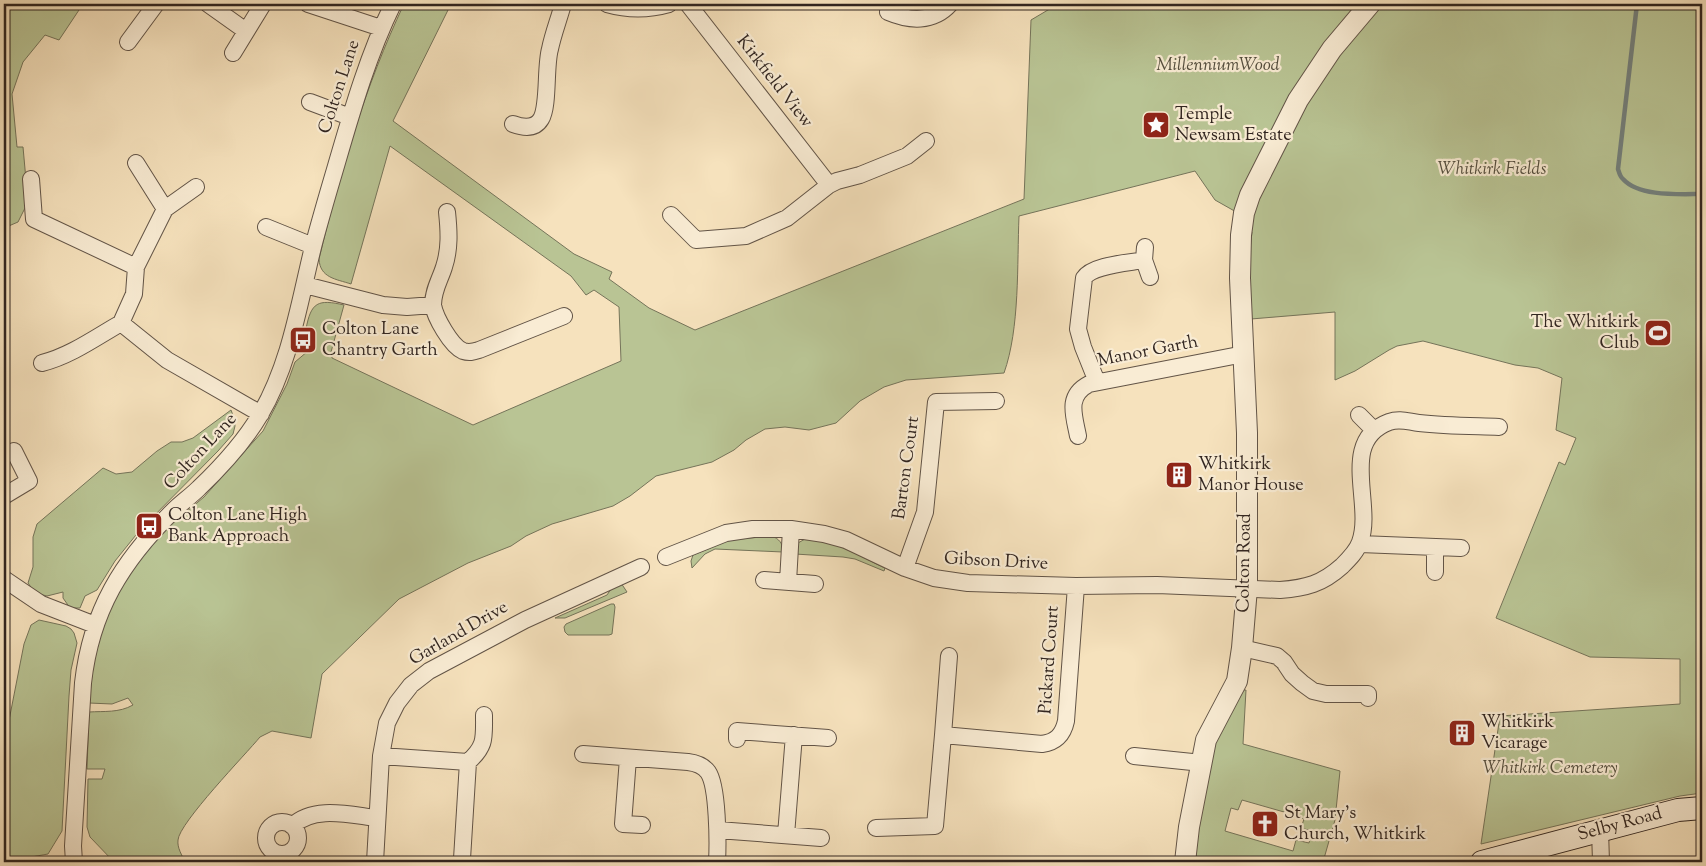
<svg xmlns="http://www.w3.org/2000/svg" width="1706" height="866" font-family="'Sorts Mill Goudy',serif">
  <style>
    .green { fill: #b9c494; stroke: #75745a; fill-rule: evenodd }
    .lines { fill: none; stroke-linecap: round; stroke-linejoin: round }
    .stream { stroke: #74807c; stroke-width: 4.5 }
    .minor-casing { stroke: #625447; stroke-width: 18 }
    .tertiary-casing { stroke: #625447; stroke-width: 22 }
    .secondary-casing { stroke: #312520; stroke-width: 24 }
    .minor { stroke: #f9ecd4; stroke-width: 16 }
    .tertiary { stroke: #f9ecd4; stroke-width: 20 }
    .secondary { stroke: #f9ecd4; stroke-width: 22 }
    .labels { text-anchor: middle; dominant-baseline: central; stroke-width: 4.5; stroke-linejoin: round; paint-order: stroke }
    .park-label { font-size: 18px; font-style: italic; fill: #534d3d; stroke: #f9ecd4 }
    .street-label { font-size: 18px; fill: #312520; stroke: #f9ecd4 }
    .poi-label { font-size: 18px; fill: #312520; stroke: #f9ecd4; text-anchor: start }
  </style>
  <rect width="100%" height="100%" fill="#f6e2bd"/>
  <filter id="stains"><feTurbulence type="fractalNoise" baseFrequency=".004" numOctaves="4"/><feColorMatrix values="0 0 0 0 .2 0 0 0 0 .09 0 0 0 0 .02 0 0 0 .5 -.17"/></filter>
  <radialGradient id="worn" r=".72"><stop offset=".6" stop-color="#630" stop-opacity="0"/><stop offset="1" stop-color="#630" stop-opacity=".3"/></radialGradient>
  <path class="green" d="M4,4H83L59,40L45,35L23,62L12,94L17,147H23L28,202L18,222L4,228Z
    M404,4H451L393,121L574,254L612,272L609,279L649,308L695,330L1024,199L1031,20L1058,4H1702V793L1680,796L1481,844L1500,716L1680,704V659L1590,657L1496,618L1559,462L1565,465L1576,438L1556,430L1562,378L1538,368L1515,365L1423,341L1397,346L1389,350L1355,371L1335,380V312L1251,319L1249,258L1252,232L1242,225L1238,213L1215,200L1195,171L1019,216C1017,264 1020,328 1004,373L906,380L884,387L860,401L836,423L809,430L785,427L765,429L746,440L734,450L712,462L656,476L630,496L613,506L552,524L526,536L511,546L468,563L399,599L322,674L311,738L272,731L260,737C246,754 179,823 178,840C177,848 182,855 185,862H114L90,837L87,827L88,779H102L105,769H87L89,712C104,711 119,713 133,705L128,698L112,704L89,703L93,664L103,626L119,590L141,557L167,528L204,497L263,431L287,384L295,362L308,351L311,331L306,329C311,302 318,299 344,305L331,352L332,358L473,425L621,361L619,307L594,290L586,295L571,276L390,146L351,284C336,279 320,278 319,259C340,172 365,86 404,4Z
    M231,410L234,418L235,426L233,434L218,451L140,530L115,561L97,590L85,596L80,608H70L63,598V592L47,596L35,593L28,583L33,567V537L37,524L103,468L116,474L132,472L157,451L171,442H182L193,438Z
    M772,536C779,539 783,543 783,552L715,549L705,554L692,568L691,561L693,555L729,540Z
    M805,539C833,539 861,557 885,568L884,571L855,559L843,557L795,554L798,543Z
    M621,583L627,592L565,618H555L607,595L613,586Z
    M611,604H614L615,607L612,634L609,635H568L565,632L564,627L566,624Z
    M39,620L66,626L71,629L74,633L77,643L71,670L69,696L62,831L48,854L20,859L11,862H4V746L24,644L31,625Z
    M1246,690L1243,744L1340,771L1335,820L1323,862H1185L1189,827L1232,691ZM1242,800L1284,812L1287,804L1297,807L1294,816L1304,819L1301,828L1312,831L1309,843L1296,840L1293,851L1225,831L1231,808L1238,810Z"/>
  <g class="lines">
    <path class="stream" d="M1637,4L1618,169C1619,172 1620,177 1623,179C1639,197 1680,194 1702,194"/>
    <g class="minor-casing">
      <path id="minor" d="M208,4L246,31
        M308,4L381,28
        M607,4C628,10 648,10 669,4
        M688,4L829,185
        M888,12C909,21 933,23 950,4
        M128,42L156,4
        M233,53L263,4
        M310,102L350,117
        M513,124C524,128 535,129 541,119C549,106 545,66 550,49C553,34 559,19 563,4
        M136,163L165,209
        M31,179L34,219L136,267
        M196,187L165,209L136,267L134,294L121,323L167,360L261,414
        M671,215L696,240L746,236L787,218L829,185L837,181L860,175L907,156L926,141
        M266,227L313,246
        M1145,247L1144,260L1150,277
        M305,285L383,305L407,307L433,305C435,317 451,346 463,351C469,353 473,352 479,350L564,316
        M433,305C433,290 440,280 444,267C450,249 449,231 447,212
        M42,363C70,356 95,338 121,323
        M1097,382L1083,347L1078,329L1084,278C1092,265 1128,263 1144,260
        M1359,415L1374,430
        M1078,436C1074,415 1066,396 1089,384L1244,354
        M4,496L29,481L14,451
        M1360,544L1461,548
        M1435,547V572
        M666,557L726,533L753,529H791L824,534L846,540L905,568L934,578L968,583L1076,586L1157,585L1280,590C1306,588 1322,584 1342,566C1349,559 1357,551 1360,542C1374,504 1338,441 1389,422C1400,418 1409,422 1419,423C1446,426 1473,426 1499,427
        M905,568L925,512L936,402L996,401
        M4,579L41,604L95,625
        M764,580L815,584
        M788,582L791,529
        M1242,648L1277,656L1284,662L1292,674L1302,683L1313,691L1326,694H1368V698
        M943,735L949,656
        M737,739V731L828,738
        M583,754L688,762C696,763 703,765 708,772C718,786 718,844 717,862
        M381,756L468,762L462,859
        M1134,756L1202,763
        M628,758L623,824L642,825
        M468,762C486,746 484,738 484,715
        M266 838a16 16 0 1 1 32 0a16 16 0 1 1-32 0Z
        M292,826C314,805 350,815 377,818
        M876,828L935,826L943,735L1042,744C1056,742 1063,735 1066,721L1076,586
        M718,830L821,838
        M1600,830L1601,862
        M786,835L794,735
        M74,862L73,846L83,683C91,611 122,561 173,511C181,503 191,496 199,488C222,466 244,442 260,415C290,364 299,304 313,247C320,220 328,193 336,166C352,111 368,55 393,4
        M375,862L381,756L387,723L397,703L411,685L429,671L525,620L641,567"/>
    </g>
    <g class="tertiary-casing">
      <path id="tertiary" d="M1185,862L1189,827L1206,740L1237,681L1242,648L1247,588V433L1240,278L1241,235L1244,213L1250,195L1298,100L1332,49L1370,4"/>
    </g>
    <g class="secondary-casing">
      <path id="secondary" d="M1482,862L1678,810L1702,808"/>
    </g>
    <use href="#minor" class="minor"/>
    <use href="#tertiary" class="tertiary"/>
    <use href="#secondary" class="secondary"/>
  </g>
  <defs>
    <g id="sight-square" transform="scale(1.4375)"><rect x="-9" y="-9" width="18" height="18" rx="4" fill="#8f2418" stroke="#f9ecd4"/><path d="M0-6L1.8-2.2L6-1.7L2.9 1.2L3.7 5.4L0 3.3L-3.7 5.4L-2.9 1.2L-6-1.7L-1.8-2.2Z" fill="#fff"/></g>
    <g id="stadium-square" transform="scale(1.4375)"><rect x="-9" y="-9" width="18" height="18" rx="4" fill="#8f2418" stroke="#f9ecd4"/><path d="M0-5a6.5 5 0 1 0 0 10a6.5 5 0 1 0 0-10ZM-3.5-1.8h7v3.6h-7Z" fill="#fff"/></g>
    <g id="bus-square" transform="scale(1.4375)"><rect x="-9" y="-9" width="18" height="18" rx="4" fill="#8f2418" stroke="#f9ecd4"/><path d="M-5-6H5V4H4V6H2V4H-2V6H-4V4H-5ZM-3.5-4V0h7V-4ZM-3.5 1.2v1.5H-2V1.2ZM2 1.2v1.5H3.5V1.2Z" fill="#fff"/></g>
    <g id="building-square" transform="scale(1.4375)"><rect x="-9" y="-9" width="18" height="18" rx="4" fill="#8f2418" stroke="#f9ecd4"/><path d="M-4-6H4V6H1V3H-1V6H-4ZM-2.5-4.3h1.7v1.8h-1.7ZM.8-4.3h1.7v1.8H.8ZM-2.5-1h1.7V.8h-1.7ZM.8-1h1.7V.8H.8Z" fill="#fff"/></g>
    <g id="church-square" transform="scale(1.4375)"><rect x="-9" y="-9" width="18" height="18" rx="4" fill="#8f2418" stroke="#f9ecd4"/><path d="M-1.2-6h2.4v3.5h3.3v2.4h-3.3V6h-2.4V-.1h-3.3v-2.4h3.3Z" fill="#fff"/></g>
  </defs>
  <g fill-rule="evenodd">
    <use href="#sight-square" x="1156" y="125"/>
    <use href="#stadium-square" x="1658" y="333"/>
    <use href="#bus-square" x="303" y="340"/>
    <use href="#building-square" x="1179" y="475"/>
    <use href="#bus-square" x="149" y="526"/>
    <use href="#building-square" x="1462" y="733"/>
    <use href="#church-square" x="1265" y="824"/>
  </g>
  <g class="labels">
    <g class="park-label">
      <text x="1218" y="66">MillenniumWood</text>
      <text x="1492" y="170">Whitkirk Fields</text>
      <text x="1550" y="769">Whitkirk Cemetery</text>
    </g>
    <g class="street-label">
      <text transform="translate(774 82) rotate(52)">Kirkfield View</text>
      <text transform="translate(340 87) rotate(-72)">Colton Lane</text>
      <text transform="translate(1148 352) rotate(-11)">Manor Garth</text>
      <text transform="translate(201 452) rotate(-47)">Colton Lane</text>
      <text transform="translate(907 468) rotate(-82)">Barton Court</text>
      <text transform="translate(996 562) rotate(3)">Gibson Drive</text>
      <text transform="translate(1245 563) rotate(-89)">Colton Road</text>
      <text transform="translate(459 634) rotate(-30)">Garland Drive</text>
      <text transform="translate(1050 660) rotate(-86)">Pickard Court</text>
      <text transform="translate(1620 825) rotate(-15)">Selby Road</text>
    </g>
    <g class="poi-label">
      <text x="1175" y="115">Temple<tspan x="1175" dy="21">Newsam Estate</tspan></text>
      <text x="1639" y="323" text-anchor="end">The Whitkirk<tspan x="1639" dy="21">Club</tspan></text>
      <text x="322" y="330">Colton Lane<tspan x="322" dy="21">Chantry Garth</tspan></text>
      <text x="1198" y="465">Whitkirk<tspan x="1198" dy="21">Manor House</tspan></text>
      <text x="168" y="516">Colton Lane High<tspan x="168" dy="21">Bank Approach</tspan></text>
      <text x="1481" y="723">Whitkirk<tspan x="1481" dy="21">Vicarage</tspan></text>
      <text x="1284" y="814">St Mary's<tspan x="1284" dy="21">Church, Whitkirk</tspan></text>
    </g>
  </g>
  <rect width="1706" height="866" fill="none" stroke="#f6e2bd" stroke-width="20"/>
  <rect x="5" y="5" width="1696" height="856" fill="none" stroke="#312520" stroke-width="2.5"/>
  <rect x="10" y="10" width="1686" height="846" fill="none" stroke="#312520"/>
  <rect width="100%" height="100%" filter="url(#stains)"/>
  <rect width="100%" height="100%" fill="url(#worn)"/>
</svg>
